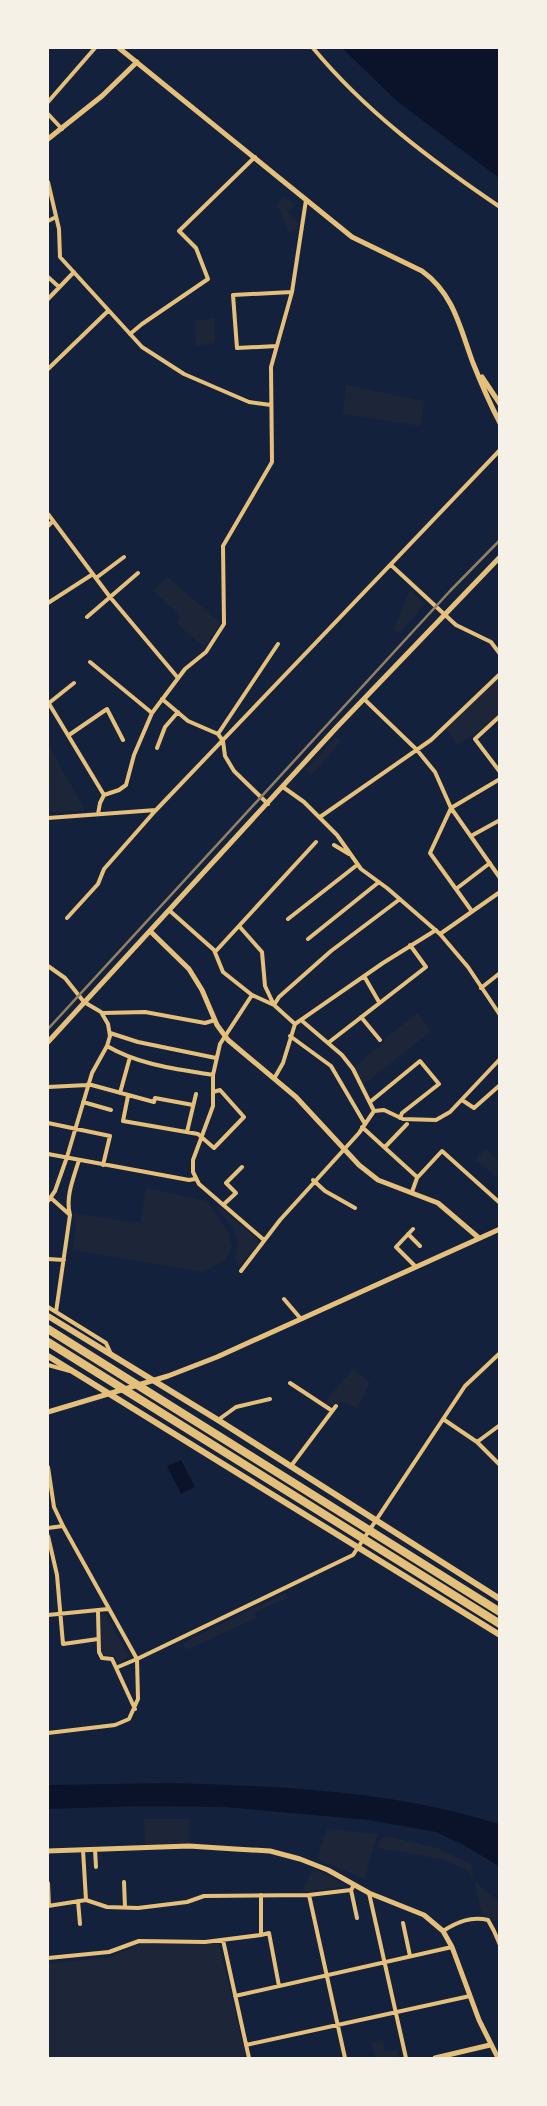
<svg xmlns="http://www.w3.org/2000/svg" width="547" height="2106" font-family="Raleway,sans-serif">
  <style>
    .green { fill: #1d2539 }
    .water { fill: #0b132b }
    .lines { fill: none; stroke-linecap: round; stroke-linejoin: round }
    .minor { stroke: #e5c07b; stroke-width: 4 }
    .tertiary { stroke: #e5c07b; stroke-width: 5 }
    .primary { stroke: #e5c07b; stroke-width: 6 }
    .motorway { stroke: #e5c07b; stroke-width: 8 }
    .rail { stroke: #918062; stroke-width: 2.5 }
  </style>
  <rect width="100%" height="100%" fill="#14213d"/>
  <path class="green" d="M284,196L295,205L288,213L299,223L297,229L289,233L277,205Z
    M214,318L215,343L196,346L194,321Z
    M346,385L424,401L421,426L343,414Z
    M167,577L221,623L204,647L176,623L181,617L153,591Z
    M410,590L425,604L399,634L394,628Z
    M499,677V714L484,728L457,745L445,728Z
    M336,737L341,741L312,775L306,770Z
    M48,744L85,810L52,812L48,807Z
    M417,1013L431,1031L364,1084L354,1067L385,1042L384,1039Z
    M486,1149L499,1162V1173L496,1176L475,1160Z
    M146,1188L207,1201L229,1233L232,1247L225,1260L203,1272L72,1250L76,1227L73,1213L140,1223Z
    M219,1206L258,1240V1244L239,1267L235,1258C244,1237 230,1224 217,1208Z
    M353,1369L370,1383L357,1408L340,1402L339,1405L326,1404L328,1397Z
    M285,1593L287,1598L255,1612L256,1618L186,1650L183,1643Z
    M101,1614H105L129,1656L120,1663L113,1655H105L101,1652Z
    M144,1819H189V1844L145,1845Z
    M327,1829L377,1834L365,1879L317,1859Z
    M386,1836L437,1848L471,1864L474,1879L466,1870L441,1859L377,1848L379,1841Z
    M313,1868L346,1885V1886L302,1892Z
    M475,1881L499,1903V1919L493,1921L489,1917L482,1915Z
    M140,1944H219L246,2058H48V1964L112,1957Z
    M383,2039L385,2052L397,2049L399,2058H375L371,2043Z"/>
  <path class="water" d="M342,48H499V178L398,102Z
    M181,1460L195,1487L181,1494L167,1466Z
    M170,1783C281,1786 393,1791 499,1824V1866L462,1844L436,1832L369,1820L224,1807L142,1806L48,1809V1785Z"/>
  <g class="lines">
    <path class="minor" d="M313,48C365,111 432,161 500,207
      M48,102L95,48
      M48,114L62,129
      M48,182L59,229L60,257L142,347L184,374L249,402L271,405
      M48,221L56,217
      M48,277L59,287
      M48,299L74,272
      M130,334L142,324L208,279L196,248L179,231L255,157
      M277,346L237,348L233,295L292,292
      M48,369L108,311
      M48,514L110,597L178,678
      M48,526L53,521
      M391,565L456,625L491,642L500,654
      M96,578L124,557
      M48,603L93,574
      M87,617L138,573
      M90,662L152,713
      M162,699L188,721L218,734L223,741L225,756L234,771L268,804
      M364,699L417,750L435,772L451,808L500,878
      M48,702L104,795
      M49,703L74,683
      M500,716L475,739L500,772
      M218,734L278,644
      M69,735L107,709L123,740
      M157,748L165,727L178,712
      M283,787L304,802L337,835L361,869L387,888L440,934L468,967L500,1015
      M98,814L100,803L104,795L119,790L126,785L134,755L152,713L185,669L206,652L224,624L223,546L272,462L271,367L292,292L306,200
      M320,817L431,740L500,674
      M48,818L156,810L500,450
      M471,836L500,820
      M334,845L349,854
      M456,889L490,863
      M471,910L430,853L451,808L500,779
      M170,911L214,950L223,972L252,995L274,1005L295,1024
      M67,918L98,884L104,869L156,810
      M288,919L357,865
      M239,926L262,952L265,986L274,1005
      M440,934L500,892
      M308,939L379,882
      M215,952L316,842
      M48,966L65,978L84,1002L101,1012L108,1024L110,1036L107,1046L92,1073L67,1157L55,1191L48,1201
      M364,976L379,1002
      M481,988L500,973
      M252,995L220,1044L213,1075V1106L193,1160V1172L199,1184L264,1240
      M274,1005L279,997L331,951L400,899
      M103,1013L145,1012L205,1023L215,1020
      M361,1017L380,1040
      M110,1033L138,1042L216,1058
      M290,1036L331,1066L365,1124
      M328,1043L426,967L410,945
      M107,1046C139,1065 177,1069 213,1075
      M275,1077L283,1063L295,1024L383,963L436,930
      M88,1084L154,1102L155,1098L193,1105
      M48,1087L87,1085
      M120,1093L130,1057
      M128,1096L123,1121L198,1134L214,1148L244,1117L220,1090L213,1092
      M462,1100L474,1108L500,1085
      M83,1102L111,1110
      M370,1102L420,1061L439,1084L402,1113L400,1118
      M374,1111L384,1110L403,1119L436,1120L450,1112L500,1059
      M48,1123L110,1136L103,1165
      M362,1127L417,1177
      M187,1132L196,1094
      M385,1147L407,1124
      M48,1154L189,1180L195,1179
      M313,1180L325,1191L355,1208
      M412,1192L417,1178L442,1151L500,1203
      M51,1198L70,1215
      M223,1205L236,1193L226,1183L242,1167
      M413,1229L396,1247L416,1267
      M408,1234L420,1246
      M48,1259L64,1260
      M241,1271L280,1220L359,1133L374,1111L353,1069L342,1055L301,1020
      M284,1299L301,1319
      M48,1307L106,1343L111,1354
      M56,1312L70,1215C65,1197 74,1177 79,1160
      M48,1365L70,1371
      M290,1383L331,1410
      M443,1419L477,1442L500,1465
      M218,1420L236,1407L270,1399
      M477,1442L500,1425
      M291,1466L336,1406
      M48,1467L54,1507L63,1526L137,1659L118,1667
      M48,1528L63,1526
      M48,1536L57,1575L63,1644L98,1639
      M98,1612L99,1652L102,1658L112,1659L135,1709
      M48,1615L108,1609
      M48,1733L115,1725L129,1719L138,1699L137,1659L353,1555L465,1386L500,1353
      M95,1849L96,1867
      M83,1850L86,1900
      M124,1882L125,1907
      M48,1883L49,1906
      M351,1890L357,1918
      M369,1893L406,2058
      M309,1895L345,2058
      M78,1901L80,1924
      M48,1906L86,1900L107,1907L138,1908L187,1902L204,1896L309,1895L351,1890L354,1885
      M403,1923L410,1956
      M443,1931C457,1922 471,1916 488,1920L494,1931L500,1945
      M261,1935L269,1933L279,1986
      M223,1940L249,2058
      M48,1958L109,1952L139,1941L205,1942L261,1935V1895
      M235,1996L452,1947
      M246,2045L470,1996"/>
    <path class="tertiary" d="M119,48L352,237L422,271C454,294 460,328 473,363C481,383 490,404 500,423
      M48,139L102,96L137,62
      M482,377L500,404
      M150,931L189,969L202,990L217,1025L228,1040L296,1097L359,1165L378,1180L438,1203L479,1238
      M48,1042L336,728L500,557
      M48,1412L168,1376L217,1357L500,1229
      M48,1851L189,1846L235,1849L270,1851L300,1859L328,1870L369,1893L424,1915L443,1931L452,1947L479,2020L498,2058
      M435,2058L490,2045"/>
    <path class="primary" d="M48,1316L218,1420L500,1599
      M48,1356L500,1635"/>
    <path class="motorway" d="M48,1329L500,1612
      M48,1342L500,1624"/>
    <path class="rail" d="M48,1029L450,591L500,540"/>
  </g>
  <rect width="547" height="2106" fill="none" stroke="#f6f1e7" stroke-width="98"/>
</svg>
